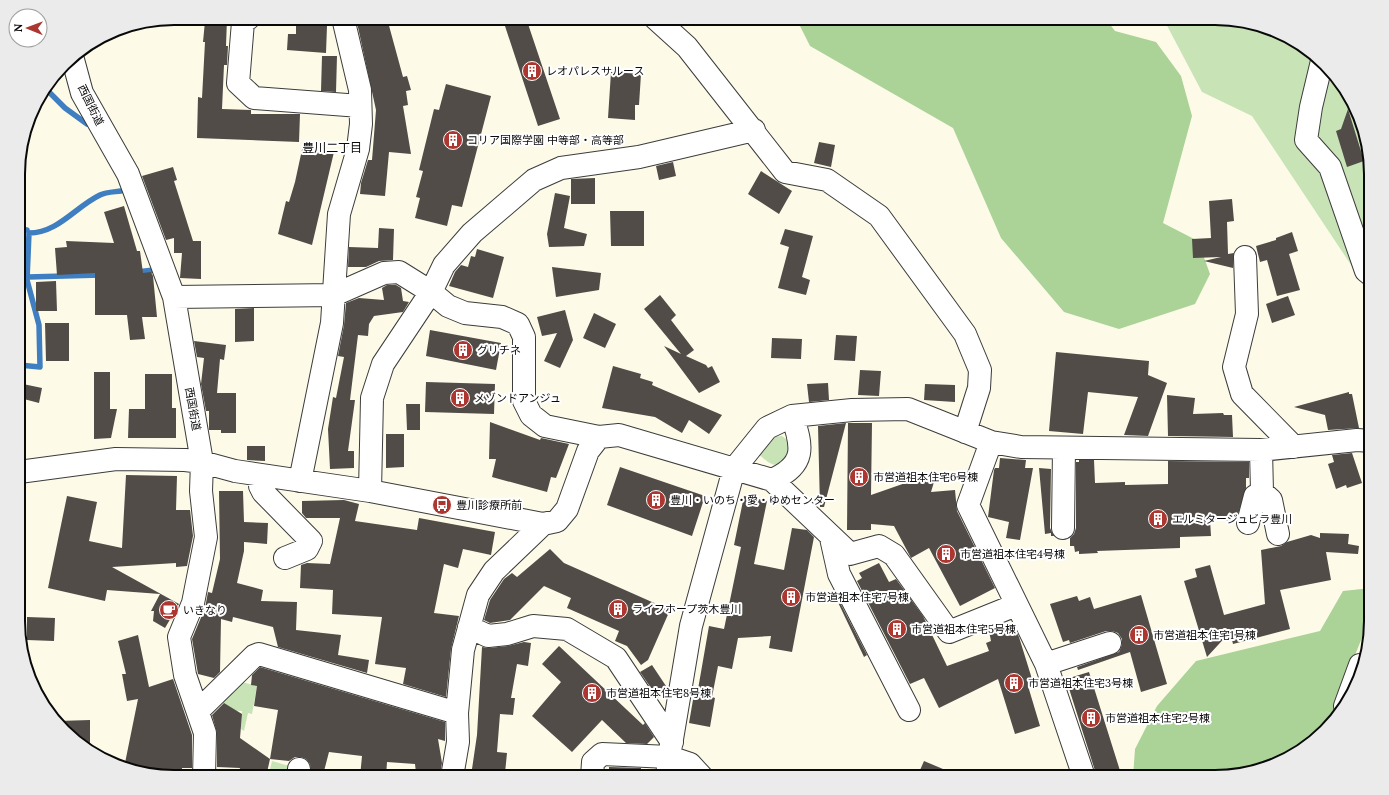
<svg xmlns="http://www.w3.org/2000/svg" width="1389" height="795" font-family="Lora,'Noto Sans JP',serif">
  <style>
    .green { fill: #c8e3b6 }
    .forest { fill: #abd297 }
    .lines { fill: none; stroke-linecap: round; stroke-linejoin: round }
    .stream { stroke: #3f7ec0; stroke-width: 5.5 }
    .building { fill: #514c47 }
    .minor-casing { stroke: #3c3c3c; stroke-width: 24 }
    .minor { stroke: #fff; stroke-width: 22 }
    .labels { text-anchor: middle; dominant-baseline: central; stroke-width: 4; stroke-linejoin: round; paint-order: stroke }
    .poi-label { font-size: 11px; fill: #090909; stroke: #fff; text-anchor: start }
    .street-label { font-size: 11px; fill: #090909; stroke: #fff }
    .neighbourhood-label { font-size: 12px; fill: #090909; stroke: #fff }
    .rim { fill: none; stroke: #090909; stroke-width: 2 }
  </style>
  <rect width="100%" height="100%" fill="#fdfbe8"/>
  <path class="green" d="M1163,18H1215L1256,23L1293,39L1325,64L1350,96L1371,164V295L1252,116L1202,92Z
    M782,436L790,442V460C773,469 771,464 758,454L773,437Z
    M242,682L257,686L252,714L248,713L244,731L241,729L242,711L225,710L228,706L216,699Z
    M272,761L327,777H268Z"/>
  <path class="forest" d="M796,18H1105L1115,31L1156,42L1181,76L1192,116L1163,223L1198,241L1210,274L1195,304L1119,329L1064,312L1001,238L953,128L810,46Z
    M1371,588V615L1324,733L1293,756L1225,777H1133L1135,749L1157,706L1196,661L1320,631L1343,591Z"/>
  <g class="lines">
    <path class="stream" d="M46,89L65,108L87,124
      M19,229L27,230
      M29,233C58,233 75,207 100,195C106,192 114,192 121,191
      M136,272L154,270
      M28,277L101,275
      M19,365L40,367L39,325L27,280L29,233"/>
  </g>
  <path class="building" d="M207,18H227L226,46H228L227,65H224L222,109L251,110V114H300L299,142L197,138L198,97L202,98L205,42H203L205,21H207Z
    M356,18H385L386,22H388L403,77L407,76L411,90L406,91L408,105L403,106L411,154L389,152L385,196L360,194L361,183L368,160H372L376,110Z
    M520,18H526L560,119L538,126L504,23Z
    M296,25L327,26L326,53L287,50L288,34H296Z
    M322,56H337L336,92L321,91Z
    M611,72L641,74L639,105H635V120L608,118Z
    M446,84L491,96L462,207L452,205L447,226L415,218L420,198L416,197L423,171L419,170L434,109L439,110Z
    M1348,109L1364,161L1347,167L1336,131L1341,129Z
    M819,142L835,145L831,167L814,163Z
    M303,145L334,152L312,245L278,234L286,201L289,202L295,182Z
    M673,162L676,176L659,180L656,166Z
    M173,167L177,180L174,181L193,241H201V279L180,278L182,253H174V238L166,240L142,176Z
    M761,171L792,191L779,214L748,194Z
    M595,178V204H571V179Z
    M555,193L570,196L564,228L587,234L584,246L549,247L547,234Z
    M1232,199L1234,221L1227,222L1228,254L1234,253L1233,268L1204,261L1221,257L1193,258L1192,239L1211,238L1209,201Z
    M124,206L137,251H140L143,273L151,272L153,276L157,317H142L145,339L130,340L127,315H95V273L57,275L55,248L67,247L66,241L114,243L104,212Z
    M610,211H644V246H611Z
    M379,228L394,229L393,260L379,261L366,267H348L349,247L378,248Z
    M785,229L813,236L802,277L810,280L806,295L778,288L789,247L780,244Z
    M1292,232L1298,251L1289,254L1300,290L1277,296L1267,260L1260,262L1256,246L1276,240V238Z
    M477,249L504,257L493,298L449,286L455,272L461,265L468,267L471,256L475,257Z
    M552,267L601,273L599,290L556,297Z
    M56,281L57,311H36V282Z
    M387,285H396L401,288L403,301L409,302L403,312L374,316L369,324L368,336L358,335L350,400H355L348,451H354V468L330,469L328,429L333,397L336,398L344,357L338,356L344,325L346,303L359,298L384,300L382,288Z
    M660,295L676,315L671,320L694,350L686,356L706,365L708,368L712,366L720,382L699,393L664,346L681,354L644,309Z
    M1288,296L1295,315L1272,323L1266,304Z
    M254,308V341L235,342V309Z
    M565,310L573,340L560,368L544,361L557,333L542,336L537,317Z
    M594,313L616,324L605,348L583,338Z
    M45,323H69V361H46Z
    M430,330L501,343L496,370L426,356Z
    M836,335L857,336L855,361L834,360Z
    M772,338L802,339L801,359L771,358Z
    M194,341L226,345L224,360L220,359L217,393H236V433H221V430H209V411H206L201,384L204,358L197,357Z
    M1056,352L1149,361L1148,375L1167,383L1148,436L1124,435L1138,397L1088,392L1083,434L1049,431Z
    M613,366L641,374L640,378L653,382L652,385L722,415L709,434L689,420L682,433L655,417L602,408Z
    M860,370L881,371L879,396L858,395Z
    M94,372H110V409H117L111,438L94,439Z
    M145,374H172V408H176V438H128L129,409H145Z
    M426,382L495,384L494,414L425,412Z
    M828,383L829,400L809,402L807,384Z
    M23,384L42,388L39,403L20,398Z
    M925,384L955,385V402L924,400Z
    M1349,392V394H1352L1359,428L1328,430L1325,415L1294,407Z
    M1167,395L1195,398L1193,414L1223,413L1224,415H1232L1233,437L1168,436Z
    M406,404H420V430H407Z
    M490,422L540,440L541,438L569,444L556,478L551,477L547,492L492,477L496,459H489Z
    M846,423L824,507H820L818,426Z
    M848,423H872L871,495L937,472L931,492L955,490L957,511L995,588L960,606L929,548L911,558L894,526L871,524V530H847Z
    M386,434H404V467L386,468Z
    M247,446H265V461L247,460Z
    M1352,453L1362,483L1347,488L1346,485L1336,489L1328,464L1334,462L1332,455Z
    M1000,458L1026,460L1025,468H1033L1020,540L1006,538L1009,522L988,517L994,470L995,468H999Z
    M1079,460H1094L1095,483L1125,482V485L1168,484V461L1249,462V478H1246V488L1236,521L1210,520L1211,536L1180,537V548L1097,551L1098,553L1079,554V551L1075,552L1074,546H1070V538L1074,534L1076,528V462H1079Z
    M620,467L705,496L692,536L607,505Z
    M1039,468L1051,469L1050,528L1054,536H1051V533L1045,534Z
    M126,475L177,476L176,510H190L193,536L187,566L176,567V563L112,567L179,604L165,628L153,621L154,611H151L160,594L107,590L105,601L48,588L67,496L97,502L89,541L122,548Z
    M219,491H243L244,522L268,523L267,544L244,542V551L237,583L263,590L261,601L297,602L296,630L341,635L338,655L369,660L367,673L278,647L273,627L233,617L232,622L221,619L220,672L214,678L198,674L192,639L205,608L208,592L212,593L220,559Z
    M744,496L767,501L754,564L784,570L792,528L807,530L814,537L792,652L769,648L771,636L738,638L732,669L718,666L712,697L715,698L710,727L689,723L694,694L697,695L709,626L724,629L741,547L734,545Z
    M344,500L359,504L355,521L417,530L419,518L495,532L491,555L463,549L458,568L444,564L434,613L459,616L451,649L446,697L403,684L406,668L375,664L382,617L332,614L333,590L300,588L301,565L307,563L330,564L340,518H306L302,513V501Z
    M1320,533L1349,534L1348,544L1359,546L1358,554L1326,552L1331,580L1280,590L1290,629L1233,644L1230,632L1207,657L1184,581L1197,577L1195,569L1210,565L1224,615L1265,604L1261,550L1281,546L1287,542L1311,535L1320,538Z
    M550,549L564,563L670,610L648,660L641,665L627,646L615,641L619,631L567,608L571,598L544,586L510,620L490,623L484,620L490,600L504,579L512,573L517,577Z
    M879,563L889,582L896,579L923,616L947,666L989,651L986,643L991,641L989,631L1012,624L1015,634L1017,633L1019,637L1032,679L1028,680L1029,685L1028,686L1040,726L1015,734L998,679L939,708L924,678L910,684L857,581L862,578L859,573Z
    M835,593L867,655L864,657L834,594Z
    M1141,595L1167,684L1141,692L1130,652L1078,670L1077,667L1119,652L1122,645V639L1118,633L1112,631H1106L1070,643L1069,640L1063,642L1050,604L1077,596L1079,601L1090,597L1094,609Z
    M27,617L55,618L54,641L27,640Z
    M138,635L149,687L173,679L192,735V768H182V777L133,772L124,768L138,699L127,701L122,674H126L118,641Z
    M524,642L531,643L528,666L517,664L511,698H515L513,715L500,714L497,752L507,753L505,773L472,769L477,735L482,647L489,648L508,646Z
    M559,646L643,725L645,723L654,737L647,744L626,743L602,720L572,752L532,716L561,682L542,664Z
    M652,665L668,689L667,696L658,698L640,672Z
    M260,667L445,722V741L438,739L442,763L441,769L416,773L415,764L387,762L386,777H360L362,756L329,752L323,775L311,772L310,764L306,759L301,757H295L289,761L270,759L278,710L254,706L257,686L251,685L252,675Z
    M1089,672L1122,777H1097L1066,679Z
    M224,703L242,714L240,738L270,759L266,777H237L240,768L217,767V733L212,715Z
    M90,720V751L58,721Z
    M924,761L962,777H917Z
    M609,767L641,768V777H609Z"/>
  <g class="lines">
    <g class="minor-casing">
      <path id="minor" d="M249,18L243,22L238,83L254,98L360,106
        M655,18L687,47L785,172L827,180L879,216L965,334L980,370L979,388L965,432
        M72,56L82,93L128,174L174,297L202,462L201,491L206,537L193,603L179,637L185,675L205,733L204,777
        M1322,61L1311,107L1306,140L1330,167L1366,271L1371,275
        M1245,257L1247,314L1234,367L1242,394L1294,447
        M174,297L334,295L384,273L399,272L431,292L448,306L465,313L502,317L518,324L524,337V401L531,415L545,426L599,437
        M991,442L968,505L1046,664L1084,777
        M1261,450L1262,492L1271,500L1278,534
        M19,472L116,459L185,460L202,462L235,471L370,491L543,524L557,521L567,509L588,451L599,437L619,435L772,480L850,554L879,546L894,555L949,632L1016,605
        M260,475V486L263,492L311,541L307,549L285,558
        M772,480C806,465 803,447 792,416
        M300,481L332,323L339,214L358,149L361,124L360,90L343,18
        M370,491L372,398L383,364L431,292L444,265L472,233L534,180L561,168L639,157L754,130
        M1248,523L1255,496L1262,492
        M1063,528L1064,448
        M831,538L839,574L909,710
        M469,627L488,636L507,634L533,626L567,629L616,658L672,742
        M1046,664L1110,643
        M1345,706L1360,665
        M199,710L254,656L259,654L457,713
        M298,777L299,769
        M452,777L458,742L457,713L463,650L478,595L494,571L543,524
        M592,777L593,762L602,754L669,757L690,764L702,777
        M667,777L669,757L691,626L734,469L767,428L792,416L852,410L908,409L991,442L1021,447L1261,450L1357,440L1371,441"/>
    </g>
    <use href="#minor" class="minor"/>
  </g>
  <defs>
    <g id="building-disc" transform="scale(1)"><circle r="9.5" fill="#ab3730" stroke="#fff"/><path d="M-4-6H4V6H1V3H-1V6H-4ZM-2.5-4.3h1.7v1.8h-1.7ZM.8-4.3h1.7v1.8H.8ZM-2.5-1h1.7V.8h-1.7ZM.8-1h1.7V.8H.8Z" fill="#fff"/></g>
    <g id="bus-disc" transform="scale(1)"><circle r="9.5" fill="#ab3730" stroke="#fff"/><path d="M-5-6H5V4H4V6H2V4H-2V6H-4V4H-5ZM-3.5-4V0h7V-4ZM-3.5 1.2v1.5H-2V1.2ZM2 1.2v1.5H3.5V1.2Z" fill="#fff"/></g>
    <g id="cafe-disc" transform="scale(1)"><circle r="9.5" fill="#ab3730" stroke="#fff"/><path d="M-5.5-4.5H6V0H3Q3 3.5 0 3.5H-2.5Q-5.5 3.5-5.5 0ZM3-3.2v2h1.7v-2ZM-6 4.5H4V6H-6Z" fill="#fff"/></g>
  </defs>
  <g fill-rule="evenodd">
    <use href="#building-disc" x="532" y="71"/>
    <use href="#building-disc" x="453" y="140"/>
    <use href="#building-disc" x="463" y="350"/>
    <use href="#building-disc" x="460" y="398"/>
    <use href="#building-disc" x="859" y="477"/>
    <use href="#building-disc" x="656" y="500"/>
    <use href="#bus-disc" x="442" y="505"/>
    <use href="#building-disc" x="1158" y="519"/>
    <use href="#building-disc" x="946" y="554"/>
    <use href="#building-disc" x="791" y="597"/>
    <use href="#building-disc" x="618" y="609"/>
    <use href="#cafe-disc" x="169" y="610"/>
    <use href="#building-disc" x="897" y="629"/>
    <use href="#building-disc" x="1139" y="635"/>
    <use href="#building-disc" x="1014" y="683"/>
    <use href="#building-disc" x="592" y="693"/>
    <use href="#building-disc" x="1091" y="718"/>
  </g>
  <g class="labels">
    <g class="poi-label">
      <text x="546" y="71">レオパレスサルース</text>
      <text x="467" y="140">コリア国際学園 中等部・高等部</text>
      <text x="477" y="350">グリチネ</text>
      <text x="474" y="398">メゾンドアンジュ</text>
      <text x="873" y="477">市営道祖本住宅6号棟</text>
      <text x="670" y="500">豊川・いのち・愛・ゆめセンター</text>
      <text x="456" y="505">豊川診療所前</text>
      <text x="1172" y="519">エルミタージュビラ豊川</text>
      <text x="960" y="554">市営道祖本住宅4号棟</text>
      <text x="805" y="597">市営道祖本住宅7号棟</text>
      <text x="632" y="609">ライフホープ茨木豊川</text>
      <text x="183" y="610">いきなり</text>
      <text x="911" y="629">市営道祖本住宅5号棟</text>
      <text x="1153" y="635">市営道祖本住宅1号棟</text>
      <text x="1028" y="683">市営道祖本住宅3号棟</text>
      <text x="606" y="693">市営道祖本住宅8号棟</text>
      <text x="1105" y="718">市営道祖本住宅2号棟</text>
    </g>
    <g class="street-label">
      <text transform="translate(91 105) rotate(64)">西国街道</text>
      <text transform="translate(193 409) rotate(80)">西国街道</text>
    </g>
    <g class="neighbourhood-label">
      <text x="332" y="147">豊川二丁目</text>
    </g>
  </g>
  <path d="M0 0H1389V795H0ZM174 25H1215A149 149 0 0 1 1364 174V621A149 149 0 0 1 1215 770H174A149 149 0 0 1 25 621V174A149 149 0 0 1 174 25Z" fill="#ebebeb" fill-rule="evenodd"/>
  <path class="rim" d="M174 25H1215A149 149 0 0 1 1364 174V621A149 149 0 0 1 1215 770H174A149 149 0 0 1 25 621V174A149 149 0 0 1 174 25Z"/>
  <g transform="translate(28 28) rotate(271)"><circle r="19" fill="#ffffff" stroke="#9d9d9d"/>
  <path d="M0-3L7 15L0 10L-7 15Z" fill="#ab3730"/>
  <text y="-6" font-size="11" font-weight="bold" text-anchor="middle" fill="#090909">N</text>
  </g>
</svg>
